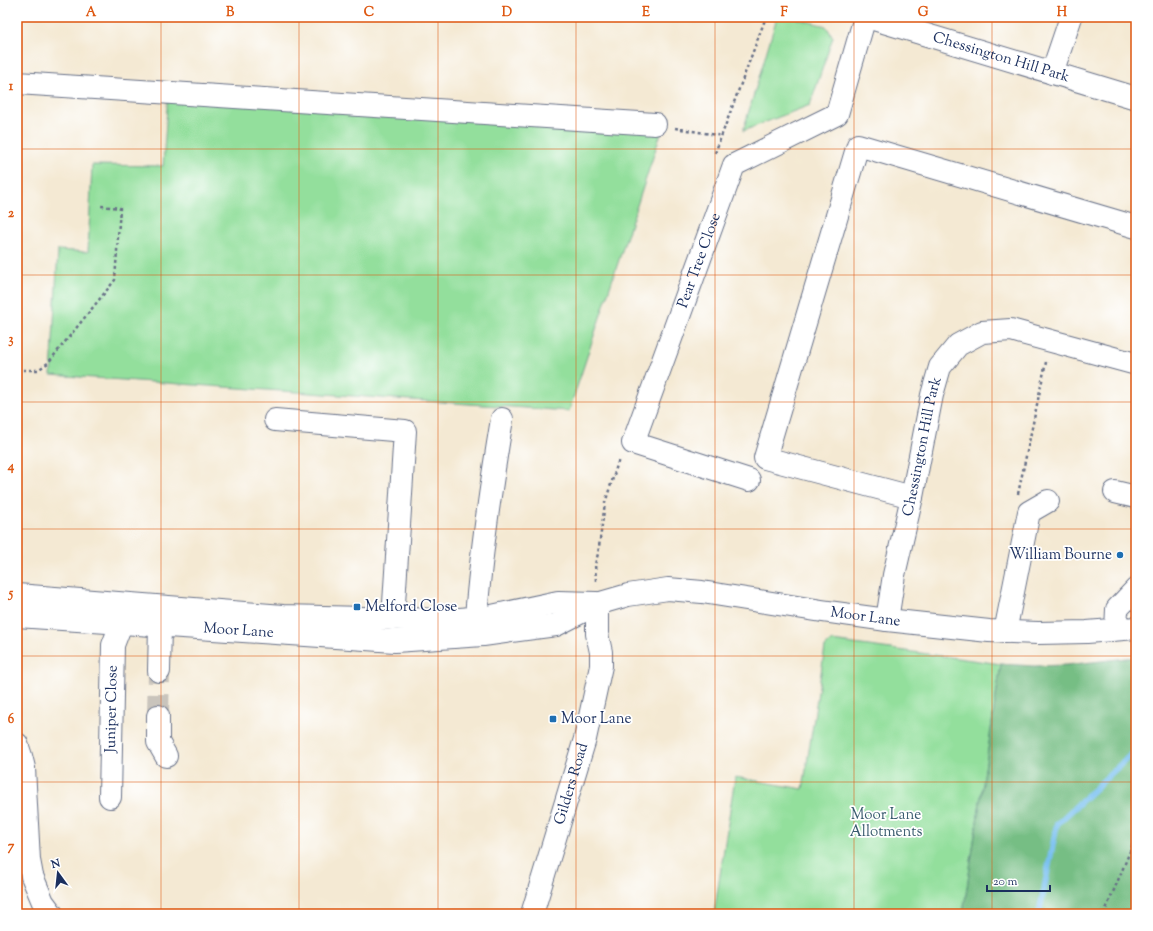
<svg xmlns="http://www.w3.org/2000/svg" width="1153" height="931" font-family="'Sorts Mill Goudy',serif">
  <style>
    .green { fill: #93df9c; stroke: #57877d }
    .forest { fill: #76be84; stroke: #487671 }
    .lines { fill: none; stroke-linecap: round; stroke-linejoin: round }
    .stream { stroke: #78c0f1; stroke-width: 6 }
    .minor-tunnel { stroke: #c9c4bc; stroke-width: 22; stroke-dasharray: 22 11; stroke-linecap: butt }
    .minor-casing { stroke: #677087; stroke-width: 24 }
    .path { stroke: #677087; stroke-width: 2.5; stroke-dasharray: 3 3; stroke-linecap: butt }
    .minor { stroke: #fff; stroke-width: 22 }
    .grid { fill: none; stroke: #de5710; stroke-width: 1; stroke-opacity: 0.55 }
    .poi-dot { fill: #1f6fb2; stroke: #fff; stroke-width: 1.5 }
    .labels { text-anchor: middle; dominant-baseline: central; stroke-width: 3.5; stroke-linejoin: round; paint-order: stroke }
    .street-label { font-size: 15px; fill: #1b2f5e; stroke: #fff }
    .poi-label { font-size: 15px; fill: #1b2f5e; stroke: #fff; text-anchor: start }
    .park-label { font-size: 15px; fill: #395b6e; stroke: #fff }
    .neatline { fill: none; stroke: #de5710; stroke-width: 1.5 }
    .grid-label { font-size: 13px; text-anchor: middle; font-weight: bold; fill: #de5710 }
  </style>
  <rect width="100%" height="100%" fill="#fff"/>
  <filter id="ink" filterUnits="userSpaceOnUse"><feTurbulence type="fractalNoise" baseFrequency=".025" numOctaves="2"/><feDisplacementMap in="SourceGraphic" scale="8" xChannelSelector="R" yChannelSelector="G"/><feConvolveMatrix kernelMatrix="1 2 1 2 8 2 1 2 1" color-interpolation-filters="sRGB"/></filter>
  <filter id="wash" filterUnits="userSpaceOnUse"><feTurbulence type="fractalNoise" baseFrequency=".012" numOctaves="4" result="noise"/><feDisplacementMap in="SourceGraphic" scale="16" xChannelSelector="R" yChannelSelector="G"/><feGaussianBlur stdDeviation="0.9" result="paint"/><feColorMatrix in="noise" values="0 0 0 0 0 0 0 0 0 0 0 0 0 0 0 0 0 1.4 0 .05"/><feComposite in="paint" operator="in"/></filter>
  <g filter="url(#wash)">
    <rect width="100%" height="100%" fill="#f4e9d3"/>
    <path class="green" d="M777,17H790L826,26L833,37L810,105L743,131Z
      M168,93L662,130L569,411L51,375L58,250L88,252L92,165L163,166Z
      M832,641L1001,664L963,914H714L735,777L803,789L825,647Z"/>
    <path class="forest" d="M1136,657V914H963L1001,664L1034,666L1066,665Z"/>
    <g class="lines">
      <path class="stream" d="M1039,914L1057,824L1136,750"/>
    </g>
  </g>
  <g filter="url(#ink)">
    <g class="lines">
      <path class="minor-tunnel" d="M158,716L159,671"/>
      <g class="minor-casing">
        <g id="minor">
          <path id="s1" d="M867,17L1136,98"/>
          <path d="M1052,73L1071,17"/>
          <path d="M17,83L655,124"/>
          <path d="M275,420L405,431L393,619"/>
          <path id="s2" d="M749,480L633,443L734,165L837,114L865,17"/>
          <path d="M1115,492L1136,497"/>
          <path d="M912,497L765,458L858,145L1136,227"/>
          <path d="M17,595L283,616L445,620L487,617L558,602L596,603"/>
          <path id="s3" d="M17,616L395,641L483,635L556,625L597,604L628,595L668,589L702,592L822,611L887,620L989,631L1038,633L1087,632L1136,628"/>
          <path d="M476,617C481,551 491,485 502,419"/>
          <path id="s4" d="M887,620L894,575L912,497L932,395L940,367L958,345L982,332L1011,330L1136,364"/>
          <path d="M1116,629L1117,609L1136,589"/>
          <path d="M1005,632L1029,512L1048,501"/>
          <path d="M159,671L160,625"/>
          <path d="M158,716V742L166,756"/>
          <path d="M17,744L21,756L24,768L29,860L32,876L43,902L52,914"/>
          <path id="s5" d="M110,797L113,645L127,609"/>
          <path id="s6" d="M532,914L585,739L601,666V652L597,634V604"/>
        </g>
      </g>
      <path class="path" d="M675,128L722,136
        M715,153L766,17
        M17,370H38L48,363L115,280L120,208L101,206
        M1018,494L1046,362
        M596,581L595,564L598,554L605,503L619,459
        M1104,914L1136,837"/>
      <use href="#minor" class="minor"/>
    </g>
  </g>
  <path class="grid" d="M161,17V914M299,17V914M438,17V914M576,17V914M715,17V914M854,17V914M992,17V914M17,149H1136M17,275H1136M17,402H1136M17,529H1136M17,656H1136M17,782H1136"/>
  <g class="poi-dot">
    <circle cx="1120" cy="555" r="4"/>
    <rect x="353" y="603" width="8" height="8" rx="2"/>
    <rect x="549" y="715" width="8" height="8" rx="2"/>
  </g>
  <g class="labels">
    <g class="street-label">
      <text stroke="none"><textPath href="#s1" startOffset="140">Chessington Hill Park</textPath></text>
      <text stroke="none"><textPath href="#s2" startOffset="316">Pear Tree Close</textPath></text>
      <text stroke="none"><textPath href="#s4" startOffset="177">Chessington Hill Park</textPath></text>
      <text stroke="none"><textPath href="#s3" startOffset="859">Moor Lane</textPath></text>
      <text stroke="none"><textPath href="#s3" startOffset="222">Moor Lane</textPath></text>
      <text stroke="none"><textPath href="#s5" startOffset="88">Juniper Close</textPath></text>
      <text stroke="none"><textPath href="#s6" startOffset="136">Gilders Road</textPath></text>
    </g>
    <g class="poi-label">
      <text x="1112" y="555" text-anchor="end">William Bourne</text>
      <text x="365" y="607">Melford Close</text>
      <text x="561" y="719">Moor Lane</text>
    </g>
    <g class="park-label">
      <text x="886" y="815">Moor Lane<tspan x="886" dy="17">Allotments</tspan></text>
    </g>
  </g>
  <rect width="1153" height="931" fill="none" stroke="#fff" stroke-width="44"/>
  <g transform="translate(58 873) rotate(345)" stroke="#ffffff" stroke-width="3" paint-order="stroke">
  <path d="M0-3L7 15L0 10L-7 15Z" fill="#1b2f5e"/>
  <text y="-6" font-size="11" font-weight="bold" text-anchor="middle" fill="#1b2f5e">N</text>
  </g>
  <path d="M987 885v6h63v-6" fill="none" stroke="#1b2f5e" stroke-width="2"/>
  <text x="993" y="885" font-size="12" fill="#1b2f5e" stroke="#ffffff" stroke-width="3" paint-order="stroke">20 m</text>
  <rect x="22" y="22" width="1109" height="887" class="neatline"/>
  <g class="grid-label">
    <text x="91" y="16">A</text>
    <text x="230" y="16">B</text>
    <text x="369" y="16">C</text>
    <text x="507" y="16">D</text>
    <text x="646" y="16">E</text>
    <text x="784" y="16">F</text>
    <text x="923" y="16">G</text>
    <text x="1062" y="16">H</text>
    <text x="11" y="90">1</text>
    <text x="11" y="217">2</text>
    <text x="11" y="343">3</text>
    <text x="11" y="470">4</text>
    <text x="11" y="597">5</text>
    <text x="11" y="723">6</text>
    <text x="11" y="850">7</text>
  </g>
</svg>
